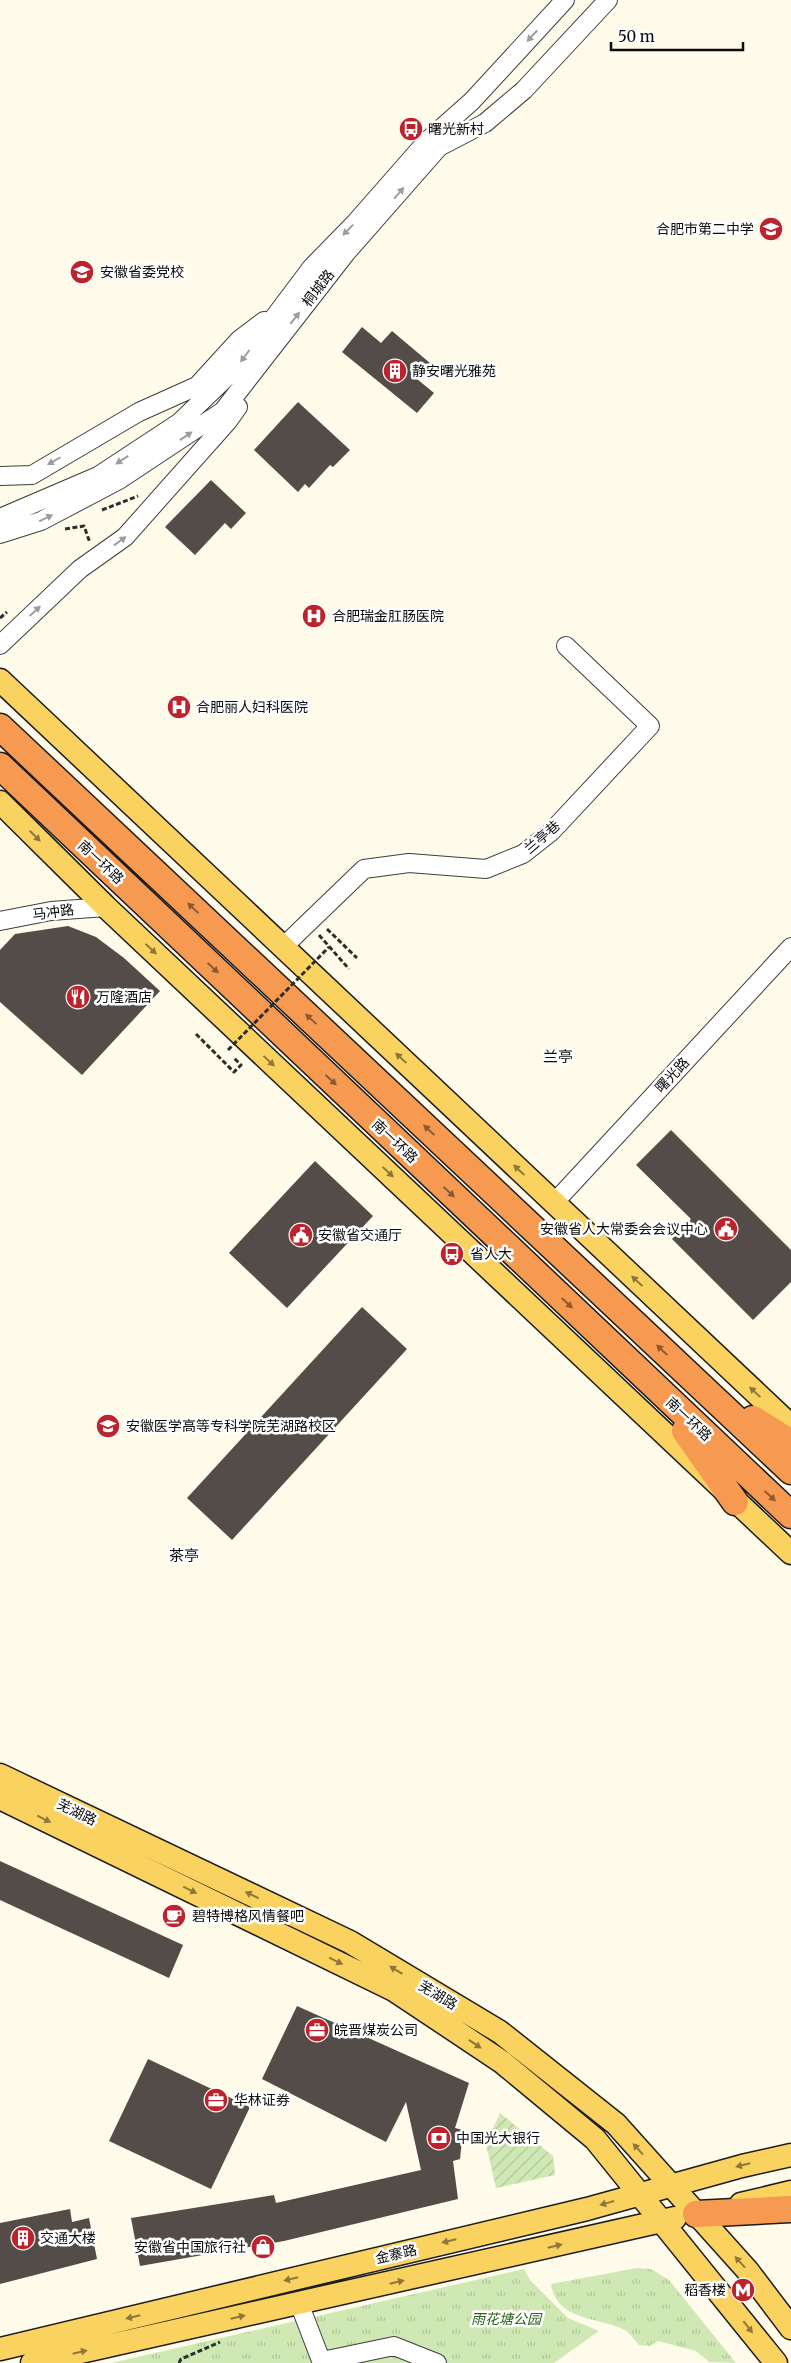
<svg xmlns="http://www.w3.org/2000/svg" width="791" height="2363" font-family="Merriweather,'Noto Sans SC',serif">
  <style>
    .grass { fill: url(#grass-tufts) }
    .garden { fill: url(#garden-furrows) }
    .building { fill: #544c48 }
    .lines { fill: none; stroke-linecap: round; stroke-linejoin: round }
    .minor-casing { stroke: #3e3e3e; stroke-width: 20 }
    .major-casing { stroke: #1c1c1c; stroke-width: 25 }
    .highway-casing { stroke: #1c1c1c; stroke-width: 29 }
    .path { stroke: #2d2d2d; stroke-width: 3; stroke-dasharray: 5 2.5; stroke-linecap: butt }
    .minor { stroke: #fff; stroke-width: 18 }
    .major { stroke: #fad25f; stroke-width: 22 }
    .highway { stroke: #f69a51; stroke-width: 26 }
    .path-bridge { stroke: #2d2d2d; stroke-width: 3; stroke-dasharray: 5 2.5; stroke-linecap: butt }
    .oneway { fill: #9d9d9d }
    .oneway2 { fill: #8e7839 }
    .oneway3 { fill: #8c5a32 }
    .labels { text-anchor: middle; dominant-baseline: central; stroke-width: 5; stroke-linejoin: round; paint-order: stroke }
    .poi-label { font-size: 14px; fill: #0b0b0b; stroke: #fff; text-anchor: start }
    .street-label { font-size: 14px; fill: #0b0b0b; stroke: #fff }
    .park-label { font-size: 14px; font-style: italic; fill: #2c631c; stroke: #fff }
    .neighbourhood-label { font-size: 15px; fill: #0b0b0b; stroke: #fff }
  </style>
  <defs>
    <pattern id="grass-tufts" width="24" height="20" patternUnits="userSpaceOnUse" patternTransform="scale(1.25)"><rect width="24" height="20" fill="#d0e9b4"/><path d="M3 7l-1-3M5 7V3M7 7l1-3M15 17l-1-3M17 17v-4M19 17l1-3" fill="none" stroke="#b1c699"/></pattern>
    <pattern id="garden-furrows" width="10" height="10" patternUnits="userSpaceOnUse" patternTransform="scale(1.25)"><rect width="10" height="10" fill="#d0e9b4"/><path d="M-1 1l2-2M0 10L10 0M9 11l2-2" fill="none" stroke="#b1c699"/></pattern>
  </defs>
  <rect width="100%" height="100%" fill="#fffbea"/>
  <path class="grass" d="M637,2268L651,2269L669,2280L736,2363L709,2362L696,2351L658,2341L650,2346L639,2345C635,2341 631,2334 626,2331C601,2316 557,2323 551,2284Z
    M524,2269L530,2280L568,2318L599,2331L554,2363H111Z"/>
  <path class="garden" d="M500,2113L553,2156L555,2175L496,2188L486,2144Z"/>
  <path class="building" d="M362,327L381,343L392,331L430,363L417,379L434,393L417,413L342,352Z
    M298,402L350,450L333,467L330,465L309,488L305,484L298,492L254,450Z
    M211,480L246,513L231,529L225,523L195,555L165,527Z
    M68,926L96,937L124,958L160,991L82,1075L0,1002V950L15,934Z
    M671,1130L791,1250V1282L753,1320L672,1239L691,1219L636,1165Z
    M315,1161L373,1216L287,1308L229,1253Z
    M362,1307L407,1349L232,1540L187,1498Z
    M0,1861L183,1945L169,1978L0,1900Z
    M297,2006L469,2083L455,2128L463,2130L460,2159L453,2161L458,2199L284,2241L140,2266L131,2218L274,2195L276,2203L421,2170L406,2102L386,2142L262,2079Z
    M148,2059L250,2107L211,2189L109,2141Z
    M70,2209L72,2222L89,2218L97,2259L0,2284V2223Z"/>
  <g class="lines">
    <g class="minor-casing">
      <path id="minor" d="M0,476L32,475L139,412L197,386L239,340L264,321
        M0,518L98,476L180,422L236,368L312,267L355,223L427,141L472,101L565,0
        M0,534L41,521L119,480L223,411L346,253L439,147L485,123L524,90L608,0
        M0,645L80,569L125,537L228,421L238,407
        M0,921L51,911L106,907
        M283,947L364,869L409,863L486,869L523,854L551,832L650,726L566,646
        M554,1203L791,947
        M299,2303L322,2363
        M322,2361L394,2346L437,2363"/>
    </g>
    <g class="major-casing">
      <path id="major" d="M0,680L791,1426
        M0,802L106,907L791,1553
        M0,1775L350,1942L500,2032L616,2124L747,2270L791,2328
        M0,1798L394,1990L502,2062L595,2139L776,2363
        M741,2204L791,2192
        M0,2349L587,2209L742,2166L791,2155
        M32,2363L675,2218"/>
    </g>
    <g class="highway-casing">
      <path id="highway" d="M0,727L791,1471
        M0,766L791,1515
        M753,1419L791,1443
        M685,1431L735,1502
        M696,2214L791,2209"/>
    </g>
    <path class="path" d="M102,510L138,496
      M65,529L84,526L90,543
      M0,618L7,612
      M327,929L357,958
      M319,935L349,969
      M196,1034L234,1072L241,1065L233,1057
      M179,2363L181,2359L220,2342"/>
    <use href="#minor" class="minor"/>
    <use href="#major" class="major"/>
    <use href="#highway" class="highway"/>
    <path class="path-bridge" d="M228,1050L329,947"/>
  </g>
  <defs><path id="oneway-solid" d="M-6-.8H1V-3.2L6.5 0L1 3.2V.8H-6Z" transform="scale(1.25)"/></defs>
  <g class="oneway">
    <use href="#oneway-solid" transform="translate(532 36) rotate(133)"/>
    <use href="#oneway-solid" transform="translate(399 193) rotate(-49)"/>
    <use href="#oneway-solid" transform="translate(348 230) rotate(134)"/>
    <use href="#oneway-solid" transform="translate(295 318) rotate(-52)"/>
    <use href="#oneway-solid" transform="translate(245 356) rotate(127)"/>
    <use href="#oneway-solid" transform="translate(186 436) rotate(-34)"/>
    <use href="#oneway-solid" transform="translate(122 460) rotate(147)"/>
    <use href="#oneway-solid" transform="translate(54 461) rotate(150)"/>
    <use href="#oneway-solid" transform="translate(46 518) rotate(-26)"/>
    <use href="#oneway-solid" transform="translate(120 541) rotate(-36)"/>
    <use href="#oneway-solid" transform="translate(35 611) rotate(-43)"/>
  </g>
  <g class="oneway2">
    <use href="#oneway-solid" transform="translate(35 836) rotate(45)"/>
    <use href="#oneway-solid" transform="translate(151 949) rotate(43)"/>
    <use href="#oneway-solid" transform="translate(401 1058) rotate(-137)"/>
    <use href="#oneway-solid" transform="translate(269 1061) rotate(43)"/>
    <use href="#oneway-solid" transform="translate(519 1170) rotate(-137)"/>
    <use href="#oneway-solid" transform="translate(388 1172) rotate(43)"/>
    <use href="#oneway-solid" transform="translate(637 1281) rotate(-137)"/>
    <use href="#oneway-solid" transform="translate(755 1392) rotate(-137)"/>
    <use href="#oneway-solid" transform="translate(44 1819) rotate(26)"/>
    <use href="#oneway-solid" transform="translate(190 1890) rotate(26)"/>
    <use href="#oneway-solid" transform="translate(252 1895) rotate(-154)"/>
    <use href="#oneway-solid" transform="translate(336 1961) rotate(26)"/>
    <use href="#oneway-solid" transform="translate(396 1970) rotate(-149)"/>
    <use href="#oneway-solid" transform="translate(475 2044) rotate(34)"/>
    <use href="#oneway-solid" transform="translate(638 2149) rotate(-132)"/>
    <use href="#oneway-solid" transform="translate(743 2165) rotate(166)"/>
    <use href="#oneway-solid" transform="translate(607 2203) rotate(164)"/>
    <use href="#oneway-solid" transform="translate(449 2241) rotate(167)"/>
    <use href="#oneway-solid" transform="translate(555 2246) rotate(-13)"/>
    <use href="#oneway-solid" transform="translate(740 2262) rotate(-132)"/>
    <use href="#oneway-solid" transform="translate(291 2279) rotate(167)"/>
    <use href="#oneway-solid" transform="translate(397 2282) rotate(-13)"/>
    <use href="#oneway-solid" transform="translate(133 2317) rotate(167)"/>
    <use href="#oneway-solid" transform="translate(238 2317) rotate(-13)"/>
    <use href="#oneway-solid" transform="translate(748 2327) rotate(52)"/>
    <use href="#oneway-solid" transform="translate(80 2352) rotate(-13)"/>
  </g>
  <g class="oneway3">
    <use href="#oneway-solid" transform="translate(193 908) rotate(-137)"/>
    <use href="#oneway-solid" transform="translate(213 968) rotate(43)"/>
    <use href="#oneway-solid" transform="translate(311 1019) rotate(-137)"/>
    <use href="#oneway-solid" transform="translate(331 1080) rotate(43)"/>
    <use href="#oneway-solid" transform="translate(429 1130) rotate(-137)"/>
    <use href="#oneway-solid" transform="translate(449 1192) rotate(43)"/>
    <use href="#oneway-solid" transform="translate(567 1303) rotate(43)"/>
    <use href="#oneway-solid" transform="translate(662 1350) rotate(-137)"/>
    <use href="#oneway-solid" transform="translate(770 1496) rotate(43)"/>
  </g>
  <defs>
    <g id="bus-disc" transform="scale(1.25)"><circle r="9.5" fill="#bc232c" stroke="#fff"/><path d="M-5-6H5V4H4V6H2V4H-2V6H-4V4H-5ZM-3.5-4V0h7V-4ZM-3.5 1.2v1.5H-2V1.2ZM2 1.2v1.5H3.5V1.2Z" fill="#fff"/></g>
    <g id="school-disc" transform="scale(1.25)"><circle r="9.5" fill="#bc232c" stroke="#fff"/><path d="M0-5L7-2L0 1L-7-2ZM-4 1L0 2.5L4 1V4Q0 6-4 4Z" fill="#fff"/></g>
    <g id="building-disc" transform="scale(1.25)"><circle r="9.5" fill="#bc232c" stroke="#fff"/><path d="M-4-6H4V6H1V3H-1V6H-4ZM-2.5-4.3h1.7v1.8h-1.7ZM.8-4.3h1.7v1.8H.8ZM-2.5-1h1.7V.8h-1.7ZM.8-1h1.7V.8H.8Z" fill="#fff"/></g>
    <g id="hospital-disc" transform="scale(1.25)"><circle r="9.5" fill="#bc232c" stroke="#fff"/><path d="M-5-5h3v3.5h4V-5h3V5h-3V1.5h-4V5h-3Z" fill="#fff"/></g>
    <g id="restaurant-disc" transform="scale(1.25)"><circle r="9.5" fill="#bc232c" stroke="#fff"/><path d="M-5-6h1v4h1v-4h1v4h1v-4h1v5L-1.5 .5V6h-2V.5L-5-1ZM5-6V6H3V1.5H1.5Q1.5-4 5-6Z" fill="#fff"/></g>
    <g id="civic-disc" transform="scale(1.25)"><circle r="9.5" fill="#bc232c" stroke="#fff"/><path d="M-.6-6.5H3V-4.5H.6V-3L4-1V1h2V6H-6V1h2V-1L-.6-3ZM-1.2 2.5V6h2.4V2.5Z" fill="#fff"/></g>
    <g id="university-disc" transform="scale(1.25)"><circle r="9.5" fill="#bc232c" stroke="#fff"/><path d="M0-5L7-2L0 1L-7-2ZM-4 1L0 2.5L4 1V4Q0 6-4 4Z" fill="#fff"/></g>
    <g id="cafe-disc" transform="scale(1.25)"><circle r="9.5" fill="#bc232c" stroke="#fff"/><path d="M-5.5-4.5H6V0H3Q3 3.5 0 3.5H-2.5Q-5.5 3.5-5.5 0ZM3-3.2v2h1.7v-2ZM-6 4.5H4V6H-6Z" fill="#fff"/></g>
    <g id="office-disc" transform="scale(1.25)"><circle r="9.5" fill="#bc232c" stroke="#fff"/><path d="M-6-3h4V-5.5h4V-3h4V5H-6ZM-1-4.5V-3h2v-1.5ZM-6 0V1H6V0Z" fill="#fff"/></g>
    <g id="bank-disc" transform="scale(1.25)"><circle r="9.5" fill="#bc232c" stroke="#fff"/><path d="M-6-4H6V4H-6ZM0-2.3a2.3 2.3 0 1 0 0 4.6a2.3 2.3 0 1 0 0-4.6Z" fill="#fff"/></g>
    <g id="shop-disc" transform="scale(1.25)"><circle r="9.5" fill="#bc232c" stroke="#fff"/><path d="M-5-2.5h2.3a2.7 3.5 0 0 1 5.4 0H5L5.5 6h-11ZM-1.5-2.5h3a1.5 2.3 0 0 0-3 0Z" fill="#fff"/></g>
    <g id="metro-disc" transform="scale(1.25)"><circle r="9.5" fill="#bc232c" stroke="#fff"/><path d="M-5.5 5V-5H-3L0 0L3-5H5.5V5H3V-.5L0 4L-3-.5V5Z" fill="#fff"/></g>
  </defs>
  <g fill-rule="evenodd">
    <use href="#bus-disc" x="411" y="129"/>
    <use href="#school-disc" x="771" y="229"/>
    <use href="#school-disc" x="82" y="272"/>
    <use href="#building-disc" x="395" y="371"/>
    <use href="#hospital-disc" x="314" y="616"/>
    <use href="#hospital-disc" x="179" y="707"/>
    <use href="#restaurant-disc" x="78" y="997"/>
    <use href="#civic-disc" x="726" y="1229"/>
    <use href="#civic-disc" x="301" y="1235"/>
    <use href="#bus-disc" x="452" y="1254"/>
    <use href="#university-disc" x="108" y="1426"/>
    <use href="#cafe-disc" x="174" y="1916"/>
    <use href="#office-disc" x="317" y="2030"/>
    <use href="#office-disc" x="216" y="2100"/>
    <use href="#bank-disc" x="439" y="2138"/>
    <use href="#building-disc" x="23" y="2238"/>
    <use href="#shop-disc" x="263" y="2247"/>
    <use href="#metro-disc" x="743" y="2290"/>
  </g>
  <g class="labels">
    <g class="poi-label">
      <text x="428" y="129">曙光新村</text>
      <text x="754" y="229" text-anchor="end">合肥市第二中学</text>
      <text x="100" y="272">安徽省委党校</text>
      <text x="412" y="371">静安曙光雅苑</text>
      <text x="332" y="616">合肥瑞金肛肠医院</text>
      <text x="196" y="707">合肥丽人妇科医院</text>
      <text x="96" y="997">万隆酒店</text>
      <text x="708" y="1229" text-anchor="end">安徽省人大常委会会议中心</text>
      <text x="318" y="1235">安徽省交通厅</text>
      <text x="470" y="1254">省人大</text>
      <text x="126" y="1426">安徽医学高等专科学院芜湖路校区</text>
      <text x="192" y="1916">碧特博格风情餐吧</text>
      <text x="334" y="2030">皖晋煤炭公司</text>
      <text x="234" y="2100">华林证券</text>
      <text x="456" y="2138">中国光大银行</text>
      <text x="40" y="2238">交通大楼</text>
      <text x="246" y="2247" text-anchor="end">安徽省中国旅行社</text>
      <text x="726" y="2290" text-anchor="end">稻香楼</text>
    </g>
    <g class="street-label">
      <text transform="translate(318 288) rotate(-52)">桐城路</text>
      <text transform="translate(542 837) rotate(-41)">兰亭巷</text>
      <text transform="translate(101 862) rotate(43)">南一环路</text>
      <text transform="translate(53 912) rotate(-8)">马冲路</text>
      <text transform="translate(672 1075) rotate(-47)">曙光路</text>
      <text transform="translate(395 1141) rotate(43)">南一环路</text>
      <text transform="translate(689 1419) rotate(43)">南一环路</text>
      <text transform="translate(77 1812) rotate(26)">芜湖路</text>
      <text transform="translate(438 1995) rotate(31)">芜湖路</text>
      <text transform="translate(396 2254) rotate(-13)">金寨路</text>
    </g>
    <g class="park-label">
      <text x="506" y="2319">雨花塘公园</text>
    </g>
    <g class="neighbourhood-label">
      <text x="558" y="1056">兰亭</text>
      <text x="184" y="1555">茶亭</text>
    </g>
  </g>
  <path d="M611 42v8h132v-8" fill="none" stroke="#0b0b0b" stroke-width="2.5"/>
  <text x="618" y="42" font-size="15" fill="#0b0b0b" stroke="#ffffff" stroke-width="4" paint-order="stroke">50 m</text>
</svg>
